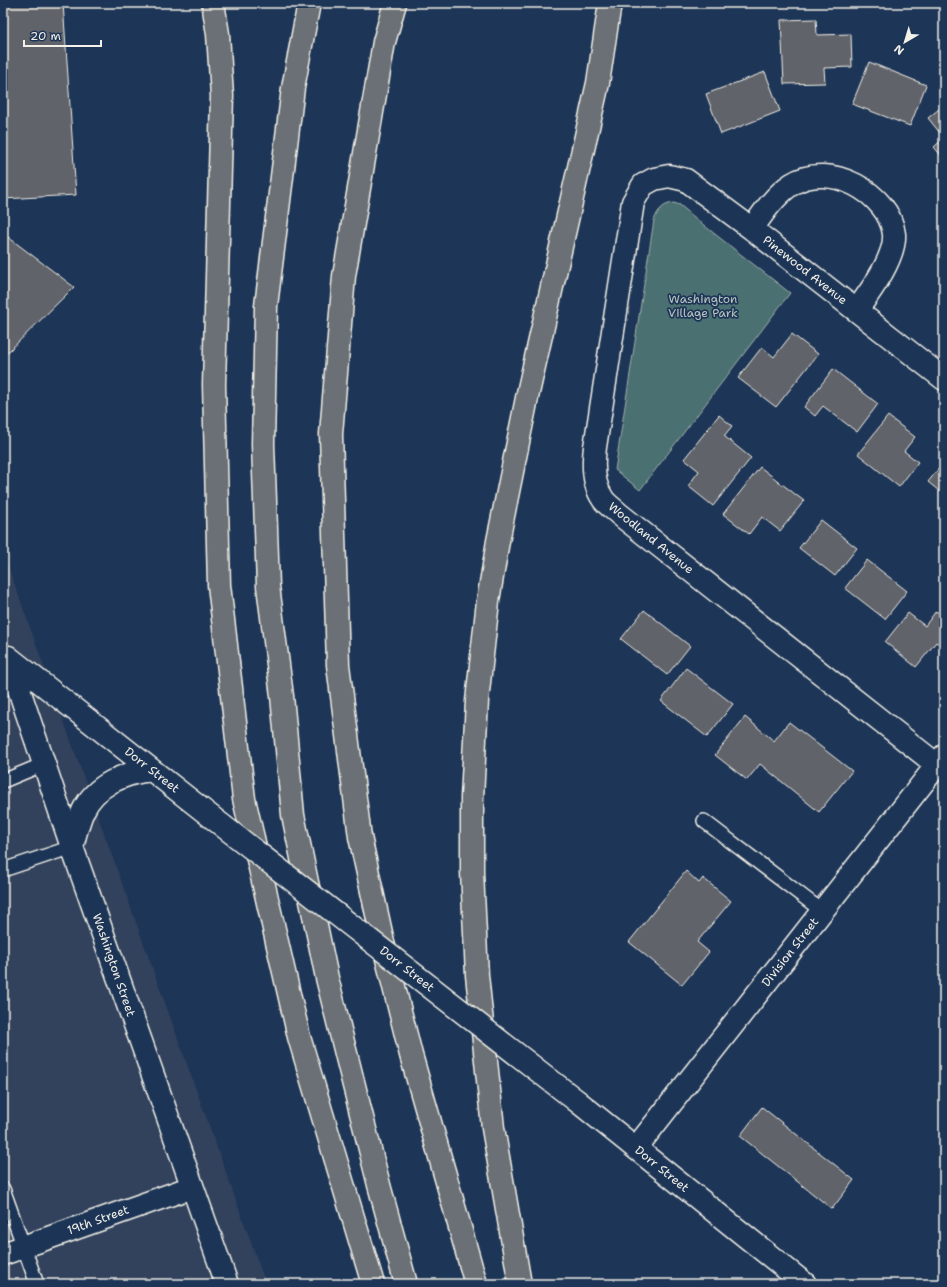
<svg xmlns="http://www.w3.org/2000/svg" width="947" height="1287" font-family="'Shantell Sans',sans-serif">
  <style>
    .built { fill: #31435d }
    .green { fill: #4b6f71; stroke: #a0b0ac }
    .building { fill: #61646b; stroke: #f4f1e8 }
    .lines { fill: none; stroke-linecap: round; stroke-linejoin: round }
    .lane-casing { stroke: #f4f1e8; stroke-width: 16 }
    .street-casing { stroke: #f4f1e8; stroke-width: 25 }
    .secondary-casing { stroke: #f4f1e8; stroke-width: 25 }
    .highway-casing { stroke: #f4f1e8; stroke-width: 25 }
    .lane { stroke: #1d3557; stroke-width: 13 }
    .street { stroke: #1d3557; stroke-width: 22 }
    .secondary { stroke: #1d3557; stroke-width: 22 }
    .highway { stroke: #6a7074; stroke-width: 22 }
    .secondary-bridge-casing { stroke: #f4f1e8; stroke-width: 25; stroke-linecap: butt }
    .secondary-bridge { stroke: #1d3557; stroke-width: 22 }
    .labels { text-anchor: middle; dominant-baseline: central; stroke-width: 3.5; stroke-linejoin: round; paint-order: stroke }
    .street-label { font-size: 12px; fill: #f4f1e8; stroke: #1d3557 }
    .park-label { font-size: 12px; fill: #b9c4be; stroke: #1d3557 }
  </style>
  <rect width="100%" height="100%" fill="#1d3557"/>
  <filter id="ink" filterUnits="userSpaceOnUse"><feTurbulence type="fractalNoise" baseFrequency=".025" numOctaves="2"/><feDisplacementMap in="SourceGraphic" scale="8" xChannelSelector="R" yChannelSelector="G"/><feConvolveMatrix kernelMatrix="1 2 1 2 8 2 1 2 1" color-interpolation-filters="sRGB"/></filter>
  <g filter="url(#ink)">
    <path class="built" d="M3,553L9,569L266,1284H3Z"/>
    <path class="green" d="M674,203L680,205L706,227L790,293L640,490L615,470L654,220C658,210 663,204 674,203Z"/>
    <path class="building" d="M3,3H63L76,195L3,199Z
      M816,19L817,35L851,34L852,67L824,68L825,83L784,84L781,20Z
      M869,62L926,85L910,126L852,104Z
      M765,72L780,111L721,134L706,94Z
      M944,105V138L928,118Z
      M944,138V159L934,147Z
      M8,237L74,287L3,357V243Z
      M792,334L818,354L776,407L738,378L762,347L774,357Z
      M833,369L878,404L857,432L823,406L815,416L804,407Z
      M719,415L732,426L724,436L751,458L713,506L688,486L699,471L684,459Z
      M888,416L915,437L904,451L918,462L899,487L858,454Z
      M944,462V495L928,482Z
      M760,467L804,501L780,531L762,517L749,534L723,514Z
      M821,520L857,548L835,576L799,548Z
      M867,560L907,591L885,619L845,588Z
      M644,610L690,646L667,675L621,639Z
      M936,611L944,617V648L936,642L916,667L885,642L908,613L925,626Z
      M686,668L733,704L707,737L661,701Z
      M745,717L774,741L789,722L852,771L819,812L760,764L747,780L715,755Z
      M686,871L699,883L703,878L731,901L697,942L709,952L682,985L629,942Z
      M762,1107L854,1180L832,1209L740,1136Z"/>
    <g class="lines">
      <g class="lane-casing">
        <path id="lane" d="M3,781L44,764
          M704,821L822,911
          M3,870L72,847
          M3,1189L37,1284"/>
      </g>
      <g class="street-casing">
        <path id="street" d="M752,229C763,213 775,195 792,184C829,160 889,193 894,234C896,257 870,292 857,310
          M8,657L72,847L227,1284
          M937,765L619,514C614,509 606,504 603,499C593,485 593,463 595,447L633,202L643,185L654,179L669,176L686,180L752,229L944,379
          M636,1148L944,756
          M3,1254L192,1187"/>
      </g>
      <g class="secondary-casing">
        <path id="secondary" d="M3,657H8L223,826
          M72,847C75,835 78,822 83,811C95,785 124,773 151,770
          M577,1101L805,1284"/>
      </g>
      <g class="highway-casing">
        <path id="highway" d="M213,3L218,34L222,96L214,385L219,585L244,799L299,1037L373,1284
          M309,3L293,88L266,306L263,444L268,586L282,696L293,815L327,978L379,1185L406,1284
          M395,3L384,42L344,276L331,434L338,665L360,837L385,951L411,1055L476,1284
          M520,1284L493,1128L477,975L472,872V798L477,701L488,601L498,541L528,393L598,83L610,3"/>
      </g>
      <use href="#lane" class="lane"/>
      <use href="#street" class="street"/>
      <use href="#secondary" class="secondary"/>
      <use href="#highway" class="highway"/>
      <g class="secondary-bridge-casing">
        <path id="secondary-bridge" d="M223,826L577,1101"/>
      </g>
      <use href="#secondary-bridge" class="secondary-bridge"/>
    </g>
  </g>
  <g class="labels">
    <g class="street-label">
      <text transform="translate(805 270) rotate(38)">Pinewood Avenue</text>
      <text transform="translate(651 538) rotate(39)">Woodland Avenue</text>
      <text transform="translate(152 770) rotate(38)">Dorr Street</text>
      <text transform="translate(790 952) rotate(-52)">Division Street</text>
      <text transform="translate(114 965) rotate(71)">Washington Street</text>
      <text transform="translate(407 969) rotate(38)">Dorr Street</text>
      <text transform="translate(662 1169) rotate(39)">Dorr Street</text>
      <text transform="translate(98 1220) rotate(-20)">19th Street</text>
    </g>
    <g class="park-label">
      <text x="703" y="299">Washington<tspan x="703" dy="14">Village Park</tspan></text>
    </g>
  </g>
  <rect width="947" height="1287" fill="none" stroke="#1d3557" stroke-width="16"/>
  <rect x="8" y="8" width="931" height="1271" fill="none" stroke="#f4f1e8" stroke-width="1.5" filter="url(#ink)"/>
  <g transform="translate(905 42) rotate(218)" stroke="#1d3557" stroke-width="3" paint-order="stroke">
  <path d="M0-3L7 15L0 10L-7 15Z" fill="#f4f1e8"/>
  <text y="-6" font-size="11" font-weight="bold" text-anchor="middle" fill="#f4f1e8">N</text>
  </g>
  <path d="M24 40v6h77v-6" fill="none" stroke="#f4f1e8" stroke-width="2"/>
  <text x="30" y="40" font-size="12" fill="#f4f1e8" stroke="#1d3557" stroke-width="3" paint-order="stroke">20 m</text>
</svg>
